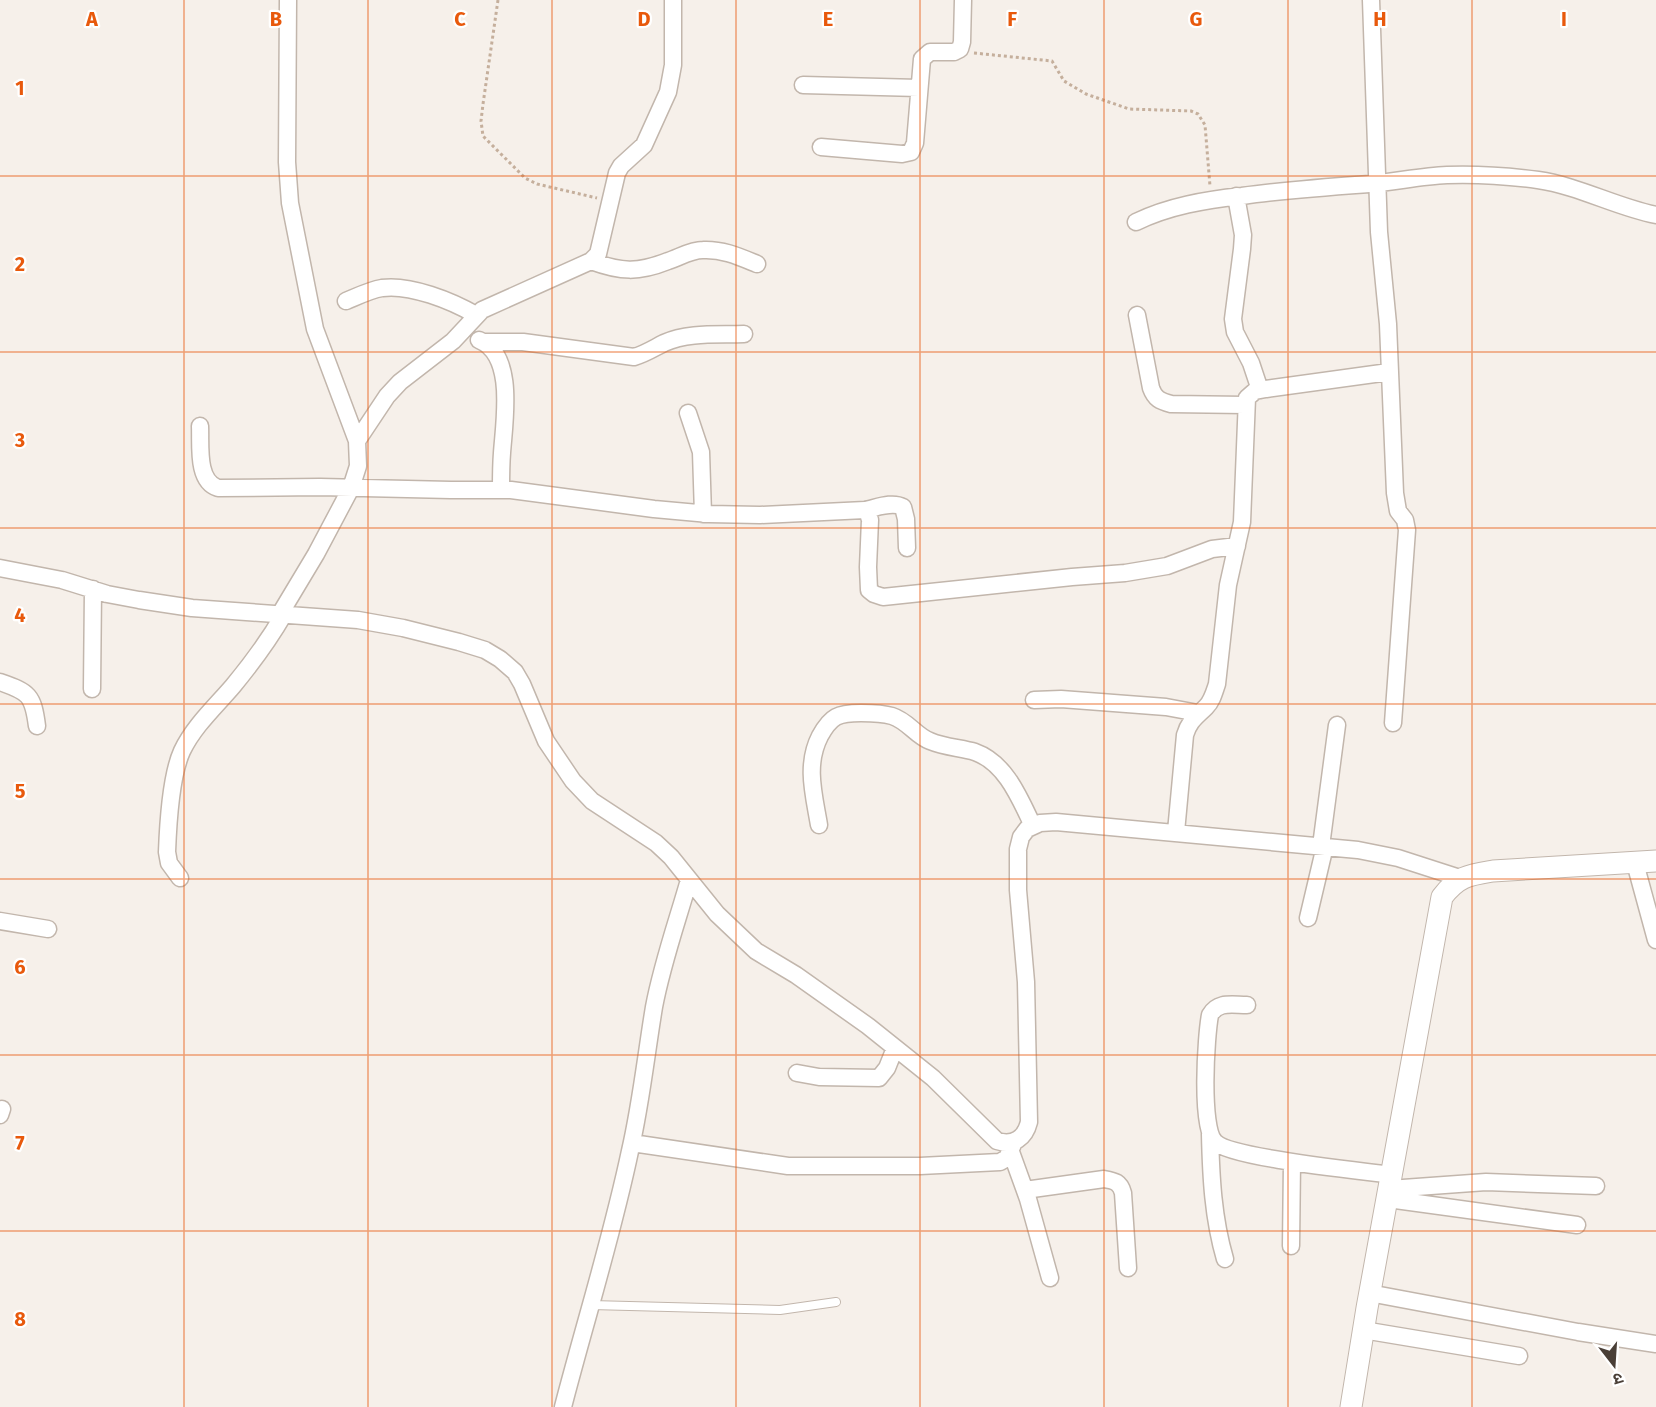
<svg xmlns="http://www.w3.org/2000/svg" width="1656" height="1407" font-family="'Fira Sans','Noto Sans Devanagari',sans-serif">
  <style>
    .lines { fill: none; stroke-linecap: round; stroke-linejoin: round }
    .service-casing { stroke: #c2b6ac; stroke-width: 10 }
    .minor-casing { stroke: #c2b6ac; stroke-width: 19 }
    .tertiary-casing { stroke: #c2b6ac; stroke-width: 23 }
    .path { stroke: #c5af9c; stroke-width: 3; stroke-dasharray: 3 3; stroke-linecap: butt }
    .service { stroke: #fff; stroke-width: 8 }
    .minor { stroke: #fff; stroke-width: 16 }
    .tertiary { stroke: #fff; stroke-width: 21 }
    .grid { fill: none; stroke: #e8590c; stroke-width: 1.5; stroke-opacity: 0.55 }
    .grid-label { font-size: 20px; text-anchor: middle; font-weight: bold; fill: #e8590c; stroke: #fff; stroke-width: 4.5; stroke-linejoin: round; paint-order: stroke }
  </style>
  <rect width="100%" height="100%" fill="#f6f0ea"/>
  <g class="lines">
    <g class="service-casing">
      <path id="service" d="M591,1305L780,1310L836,1302"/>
    </g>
    <g class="minor-casing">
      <path id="minor" d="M1371,0L1379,232L1388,324L1395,493L1398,511L1405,520L1407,530L1393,723
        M803,85L919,88
        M821,147L902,154L911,152L915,143L922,59L930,52H954L960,49L962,42L963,0
        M1236,196L1243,235L1242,249L1233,319L1235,332L1251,363L1260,390
        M1136,222C1169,206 1205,200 1242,196C1284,190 1327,187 1369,184C1395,182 1421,176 1447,175C1477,174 1508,176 1538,180C1579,186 1616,207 1656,215
        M591,261C621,272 638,273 668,261C680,257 691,250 703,250C723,249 740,257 757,264
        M346,301C358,296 370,290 382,288C410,284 452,301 476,315
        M1137,315L1151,388C1155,399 1160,401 1171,404L1245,405
        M479,340C516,355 504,422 502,453C501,465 501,478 501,490
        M485,342H523L634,357C645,354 654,348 664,343C688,332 718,335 744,334
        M688,413L701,452L703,514
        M200,426C201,444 196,481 218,488L320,487L451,490H511L654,509L709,514L760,515L865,510L868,513L870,520L868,567L869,590L874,594L883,597L1072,577L1125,573L1167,566L1212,549L1237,546
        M357,441L387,396L400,382L453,341L482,310L591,261L598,254L617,173L621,166L644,145L668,92L673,65V0
        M865,510C876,508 892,501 903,507L906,519L907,548
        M0,568L62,580L107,594L139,600L192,608L358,620L403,628L459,642L485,650L500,659L515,672L522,684L546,741L573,781L592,801L656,843L671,857L717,914L756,951L796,975L868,1026L933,1078L997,1141C1014,1146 1025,1138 1029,1122L1026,982L1018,890V849L1021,837L1027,829L1040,823L1056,822L1358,850L1398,858L1460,878
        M280,614L316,554L351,488L358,466L357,441L315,329L290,203L287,162L288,0
        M0,682C29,692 33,695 37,726
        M92,689L93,589
        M1034,700L1061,699L1166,707L1198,713
        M819,825C814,795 805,765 820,736C831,716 838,713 861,713C872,713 882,713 892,716C908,721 916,736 930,741C944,747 961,748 975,752C1006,763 1020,799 1033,826
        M1176,832L1185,735C1189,721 1196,717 1206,707C1212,701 1214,693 1217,684L1228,585L1242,522L1247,398L1255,391L1266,389L1389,372
        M1321,846L1337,725
        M1635,863L1656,940
        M180,878L169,863L167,852C168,825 171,775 182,751C194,726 215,707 233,686C252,663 269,640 284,614
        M1308,918L1325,846
        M0,921L48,929
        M1247,1005C1232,1005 1218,1001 1210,1015C1206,1036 1200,1128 1215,1142C1230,1158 1364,1171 1392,1175
        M797,1073L819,1077L879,1078L887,1068L895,1048
        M0,1115L2,1109
        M1210,1134C1211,1177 1213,1218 1225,1259
        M632,1143L788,1166H920L1000,1162L1007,1158L1014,1142
        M1011,1152L1028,1199L1050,1278
        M1389,1189L1486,1182L1596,1186
        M1025,1190L1104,1179C1115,1181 1120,1182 1123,1193L1128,1268
        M1388,1199L1577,1225
        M1291,1246L1292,1162
        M1369,1293L1578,1332L1656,1344
        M1363,1330L1519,1356
        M563,1407C585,1322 612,1237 630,1151C641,1104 646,1055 654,1007C662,964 677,922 689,880"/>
    </g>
    <g class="tertiary-casing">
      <path id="tertiary" d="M1351,1407L1367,1308L1442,897C1458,876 1469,875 1493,871L1656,861"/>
    </g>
    <path class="path" d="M498,0L483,104L481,121L483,136L525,178L537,184L597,198
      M974,53L1052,61L1064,81L1086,94L1129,109L1191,111L1198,114L1205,125L1210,186"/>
    <use href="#service" class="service"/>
    <use href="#minor" class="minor"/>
    <use href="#tertiary" class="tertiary"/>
  </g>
  <path class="grid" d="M184,0V1407M368,0V1407M552,0V1407M736,0V1407M920,0V1407M1104,0V1407M1288,0V1407M1472,0V1407M0,176H1656M0,352H1656M0,528H1656M0,704H1656M0,879H1656M0,1055H1656M0,1231H1656"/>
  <g class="grid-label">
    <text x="92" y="26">A</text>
    <text x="276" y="26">B</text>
    <text x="460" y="26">C</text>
    <text x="644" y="26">D</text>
    <text x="828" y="26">E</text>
    <text x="1012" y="26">F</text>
    <text x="1196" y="26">G</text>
    <text x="1380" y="26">H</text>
    <text x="1564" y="26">I</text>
    <text x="20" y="95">1</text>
    <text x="20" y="271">2</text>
    <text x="20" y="447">3</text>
    <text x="20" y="622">4</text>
    <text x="20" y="798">5</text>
    <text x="20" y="974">6</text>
    <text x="20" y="1150">7</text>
    <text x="20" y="1326">8</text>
  </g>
  <g transform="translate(1614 1365) rotate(163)" stroke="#ffffff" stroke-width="4.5" paint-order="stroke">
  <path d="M0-4.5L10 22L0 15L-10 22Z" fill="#4a3f37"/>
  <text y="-9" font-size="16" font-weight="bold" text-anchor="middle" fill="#4a3f37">उ</text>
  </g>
</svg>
